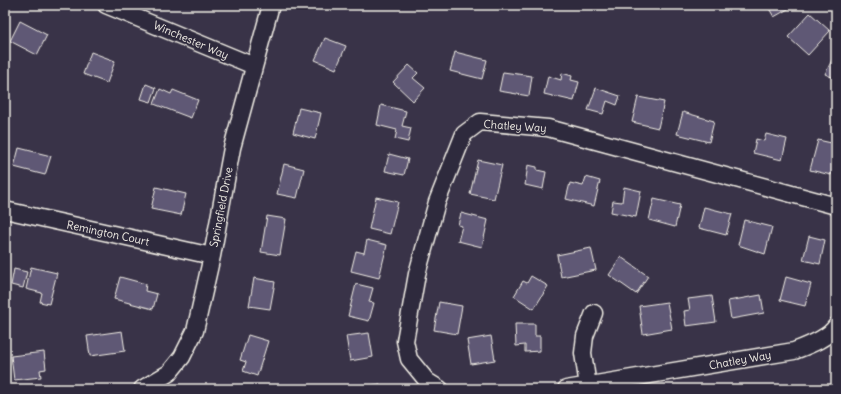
<svg xmlns="http://www.w3.org/2000/svg" width="841" height="394" font-family="Delius,sans-serif">
  <style>
    .building { fill: #5f5875; stroke: #f4f1e8 }
    .lines { fill: none; stroke-linecap: round; stroke-linejoin: round }
    .minor-casing { stroke: #f4f1e8; stroke-width: 19 }
    .minor { stroke: #2f2a3d; stroke-width: 16 }
    .labels { text-anchor: middle; dominant-baseline: central; stroke-width: 3; stroke-linejoin: round; paint-order: stroke }
    .street-label { font-size: 11px; fill: #f4f1e8; stroke: #2f2a3d }
  </style>
  <rect width="100%" height="100%" fill="#393348"/>
  <filter id="ink" filterUnits="userSpaceOnUse"><feTurbulence type="fractalNoise" baseFrequency=".025" numOctaves="2"/><feDisplacementMap in="SourceGraphic" scale="8" xChannelSelector="R" yChannelSelector="G"/><feConvolveMatrix kernelMatrix="1 2 1 2 8 2 1 2 1" color-interpolation-filters="sRGB"/></filter>
  <g filter="url(#ink)">
    <path class="building" d="M767,5H795L774,17Z
      M810,13L830,31L808,55L788,37Z
      M20,21L47,35L37,55L10,41Z
      M325,38L346,46L336,69L315,60Z
      M91,52L115,61L107,83L83,74Z
      M455,52L487,60L482,79L450,71Z
      M836,52V79L825,74Z
      M409,65L418,73L413,78L425,88L413,101L393,82Z
      M503,72L532,76L529,96L499,91Z
      M562,73L572,76L571,80L579,82L574,101L544,94L548,76L561,80Z
      M146,84L156,88L151,102L141,99Z
      M596,88L620,96L617,105L607,101L603,114L588,110Z
      M160,89L171,94L173,90L198,100L191,118L154,104Z
      M638,97L664,102L658,128L632,122Z
      M381,105L406,111L402,126L411,128L408,142L395,139L397,130L377,125Z
      M299,108L321,113L315,139L293,133Z
      M683,112L714,121L709,142L677,134Z
      M766,134L787,139L782,160L753,153L756,139L764,141Z
      M818,140L836,144V155L831,175L810,170Z
      M19,148L51,156L45,175L14,167Z
      M389,154L408,159L404,175L385,171Z
      M478,160L502,165L494,199L470,194Z
      M284,164L304,169L297,198L277,194Z
      M528,165L537,167V170L546,172L543,189L525,185Z
      M586,177L600,181L594,206L566,199L570,183L583,186Z
      M156,187L186,194L181,215L151,209Z
      M624,187L641,191L636,217L611,212L613,201L622,202Z
      M376,197L398,202L390,234L369,229Z
      M654,199L680,205L675,227L649,220Z
      M704,207L732,214L726,235L699,228Z
      M461,213L488,220L482,247L458,241L462,226L458,225Z
      M267,216L286,219L280,255L261,252Z
      M744,220L772,227L765,254L738,245Z
      M809,236L825,240L820,264L803,260Z
      M367,240L387,245L379,278L351,271L356,251L364,253Z
      M591,248L596,270L561,277L557,255Z
      M621,257L648,276L636,294L609,275Z
      M31,267L57,273L49,304L40,302L42,293L26,289Z
      M14,269L27,272L23,288L11,285Z
      M531,276L548,286L534,309L514,296L523,281L527,283Z
      M120,277L146,284L145,291L157,294L153,309L114,299Z
      M786,277L811,284L805,306L780,300Z
      M254,278L275,282L270,309L249,306Z
      M356,284L373,288L369,302L374,303L369,321L348,316Z
      M761,295L764,313L731,319L728,301Z
      M712,296L716,322L686,326L684,311L690,310L688,299Z
      M439,302L462,306L457,334L434,330Z
      M667,302L672,329L643,334L639,306Z
      M515,324H535V336H540V351L525,352V345L516,346Z
      M122,331L125,351L90,356L87,336Z
      M369,333L373,357L350,361L346,336Z
      M248,335L268,341L257,376L243,371L246,362L240,360Z
      M491,336L495,360L471,364L467,340Z
      M44,352L46,369L40,370L41,377L14,380L11,356Z
      M380,384L381,389H370V386Z"/>
    <g class="lines">
      <g class="minor-casing">
        <path id="minor" d="M106,5L254,66
          M5,210L212,256
          M588,386L583,353L585,336L594,313
          M142,389L169,373L182,357L195,331L212,256L232,148L271,5
          M440,389L427,381L409,359L405,341L417,274L437,202L464,134L480,122L548,128L836,206
          M566,389L794,351C807,346 829,338 836,326"/>
      </g>
      <use href="#minor" class="minor"/>
    </g>
  </g>
  <g class="labels">
    <g class="street-label">
      <text transform="translate(191 40) rotate(23)">Winchester Way</text>
      <text transform="translate(515 126) rotate(4)">Chatley Way</text>
      <text transform="translate(221 207) rotate(-79)">Springfield Drive</text>
      <text transform="translate(108 233) rotate(12)">Remington Court</text>
      <text transform="translate(740 360) rotate(-10)">Chatley Way</text>
    </g>
  </g>
  <rect width="841" height="394" fill="none" stroke="#2f2a3d" stroke-width="20"/>
  <rect x="10" y="10" width="821" height="374" fill="none" stroke="#f4f1e8" stroke-width="1.5" filter="url(#ink)"/>
</svg>
